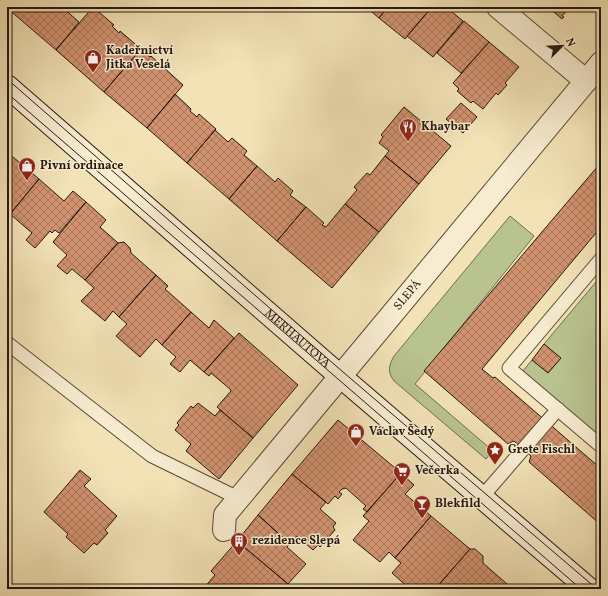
<svg xmlns="http://www.w3.org/2000/svg" width="608" height="596" font-family="Vollkorn,serif">
  <style>
    .grass { fill: #b9c38f; stroke: #706e4f }
    .building { fill: url(#building-cross-hatch); stroke: #26180f }
    .lines { fill: none; stroke-linecap: round; stroke-linejoin: round }
    .lane-casing { stroke: #594a39; stroke-width: 15 }
    .street-casing { stroke: #594a39; stroke-width: 24 }
    .secondary-casing { stroke: #26180f; stroke-width: 24 }
    .lane { stroke: #f7ecd0; stroke-width: 13 }
    .street { stroke: #f7ecd0; stroke-width: 22 }
    .secondary { stroke: #f7ecd0; stroke-width: 22 }
    .tram { stroke: #26180f; stroke-width: 1 }
    .labels { text-anchor: middle; dominant-baseline: central; stroke-width: 3; stroke-linejoin: round; paint-order: stroke }
    .poi-label { font-size: 12px; font-weight: bold; fill: #26180f; stroke: #f7ecd0; text-anchor: start }
    .street-label { font-size: 12px; fill: #26180f; stroke: #f7ecd0 }
  </style>
  <defs>
    <pattern id="building-cross-hatch" width="8" height="8" patternUnits="userSpaceOnUse"><rect width="8" height="8" fill="#d1926f"/><path d="M0 0l8 8M0 8l8-8" fill="none" stroke="#a9765a"/></pattern>
  </defs>
  <rect width="100%" height="100%" fill="#f2e2b6"/>
  <filter id="stains"><feTurbulence type="fractalNoise" baseFrequency=".005" numOctaves="4"/><feColorMatrix values="0 0 0 0 .2 0 0 0 0 .09 0 0 0 0 .02 0 0 0 .5 -.17"/></filter>
  <radialGradient id="worn" r=".72"><stop offset=".6" stop-color="#630" stop-opacity="0"/><stop offset="1" stop-color="#630" stop-opacity=".3"/></radialGradient>
  <path class="grass" d="M510,216L534,236L415,384L493,451L486,459L394,381C387,372 389,365 394,356Z
    M601,276V439L522,372L532,360L548,373L560,359L544,344Z"/>
  <path class="building" d="M10,7H62L79,22L56,50L7,8Z
    M93,7L114,25L112,26L119,33L120,31L141,49L104,92L56,50Z
    M366,7H388L379,18Z
    M388,7H432L405,39L379,18Z
    M432,7H446L463,21L433,57L407,36Z
    M548,7H570L562,16L564,17L562,19Z
    M464,21L489,42L461,73L437,53Z
    M489,42L519,67L505,83L507,85L498,95L496,93L483,109L473,101L471,103L457,91L459,89L453,83Z
    M141,49L150,57L151,56L183,85L147,128L104,92Z
    M175,94L191,109L190,111L197,117L199,114L216,129L187,163L147,128Z
    M461,103L477,117L463,133L446,119Z
    M404,107L451,146L419,184L385,156L389,151L379,143L383,137L381,135Z
    M215,130L228,142L232,138L247,151L244,155L257,166L229,199L187,163Z
    M7,152L39,179L10,214L7,211Z
    M385,156L419,184L379,232L345,204L357,190L354,187L367,173L370,175Z
    M257,166L275,182L278,178L293,191L290,195L306,207L277,241L229,199Z
    M598,166L601,168V227L482,369L493,378L495,377L599,467L598,469L601,472V525L529,462L531,456L514,441L508,444L424,371Z
    M39,179L64,201L73,191L86,202L59,233L55,230L52,233L50,231L35,248L26,240L32,233L10,214Z
    M86,202L106,220L100,227L118,243L85,280L72,269L67,274L57,266L67,255L53,242Z
    M345,204L379,232L332,288L277,241L306,207L324,223L322,225L326,227Z
    M124,242L130,248L131,253L156,275L119,317L113,311L105,321L81,301L94,288L85,280L118,243Z
    M156,275L168,286L165,289L191,312L162,345L156,339L140,357L116,336L127,324L119,317Z
    M191,312L209,328L214,320L234,338L204,372L190,360L180,372L170,364L176,357L162,345Z
    M239,333L298,385L253,438L217,407L231,391L230,389L211,373L209,376L204,372Z
    M544,344L561,358L548,373L532,360Z
    M198,403L215,416L220,410L253,438L219,479L186,451L191,444L175,430L179,425L177,423L191,406L193,408Z
    M338,420L401,473L367,512L363,509L366,506L346,488L342,489L339,492L342,494L338,499L335,496L328,504L292,474Z
    M80,470L91,479L84,486L117,516L105,530L108,533L97,545L94,543L84,553L66,537L68,534L44,512Z
    M401,473L414,485L405,494L431,516L395,558L389,552L380,562L353,540L369,521L363,516Z
    M292,474L326,502L320,509L336,523L333,527L335,530L320,547L318,545L313,550L297,536L290,544L258,515Z
    M258,515L290,544L287,547L306,564L288,584L237,541Z
    M431,516L470,549L435,589H431L427,585L424,589H410L392,573L401,563L395,558Z
    M237,541L288,584L284,589H203L215,575L211,571Z
    M470,549H475L483,556V563L507,584L502,589H435Z
    M507,584L513,589H502Z"/>
  <g class="lines">
    <g class="lane-casing">
      <path id="lane" d="M601,259L509,368L601,446
        M7,343L152,456L238,498
        M481,498L558,409"/>
    </g>
    <g class="street-casing">
      <g id="street">
        <path d="M498,7L586,81"/>
        <path id="s1" d="M224,530L225,515L601,63"/>
      </g>
    </g>
    <g class="secondary-casing">
      <g id="secondary">
        <path id="s2" d="M7,86L340,376L589,589"/>
      </g>
    </g>
    <use href="#lane" class="lane"/>
    <use href="#street" class="street"/>
    <use href="#secondary" class="secondary"/>
    <path class="tram" d="M7,79L343,372L597,589
      M7,93L581,589"/>
  </g>
  <defs>
    <g id="shop-pin" transform="scale(0.9)"><path d="M0 17L-7.5 6A9.5 9.5 0 1 1 7.5 6Z" fill="#8f2418" stroke="#f7ecd0"/><path d="M-5-2.5h2.3a2.7 3.5 0 0 1 5.4 0H5L5.5 6h-11ZM-1.5-2.5h3a1.5 2.3 0 0 0-3 0Z" fill="#fff"/></g>
    <g id="restaurant-pin" transform="scale(0.9)"><path d="M0 17L-7.5 6A9.5 9.5 0 1 1 7.5 6Z" fill="#8f2418" stroke="#f7ecd0"/><path d="M-5-6h1v4h1v-4h1v4h1v-4h1v5L-1.5 .5V6h-2V.5L-5-1ZM5-6V6H3V1.5H1.5Q1.5-4 5-6Z" fill="#fff"/></g>
    <g id="sight-pin" transform="scale(0.9)"><path d="M0 17L-7.5 6A9.5 9.5 0 1 1 7.5 6Z" fill="#8f2418" stroke="#f7ecd0"/><path d="M0-6L1.8-2.2L6-1.7L2.9 1.2L3.7 5.4L0 3.3L-3.7 5.4L-2.9 1.2L-6-1.7L-1.8-2.2Z" fill="#fff"/></g>
    <g id="supermarket-pin" transform="scale(0.9)"><path d="M0 17L-7.5 6A9.5 9.5 0 1 1 7.5 6Z" fill="#8f2418" stroke="#f7ecd0"/><path d="M-6-5.5h2.5l.6 2H6L4.5 2H-2.5L-4.4-4H-6ZM-1.5 3.2a1.3 1.3 0 1 0 .1 0ZM3 3.2a1.3 1.3 0 1 0 .1 0Z" fill="#fff"/></g>
    <g id="bar-pin" transform="scale(0.9)"><path d="M0 17L-7.5 6A9.5 9.5 0 1 1 7.5 6Z" fill="#8f2418" stroke="#f7ecd0"/><path d="M-6-5H6L.8 .8V4.5H3.5V6h-7V4.5H-.8V.8Z" fill="#fff"/></g>
    <g id="building-pin" transform="scale(0.9)"><path d="M0 17L-7.5 6A9.5 9.5 0 1 1 7.5 6Z" fill="#8f2418" stroke="#f7ecd0"/><path d="M-4-6H4V6H1V3H-1V6H-4ZM-2.5-4.3h1.7v1.8h-1.7ZM.8-4.3h1.7v1.8H.8ZM-2.5-1h1.7V.8h-1.7ZM.8-1h1.7V.8H.8Z" fill="#fff"/></g>
  </defs>
  <g fill-rule="evenodd">
    <use href="#shop-pin" x="93" y="58"/>
    <use href="#restaurant-pin" x="408" y="127"/>
    <use href="#shop-pin" x="27" y="166"/>
    <use href="#shop-pin" x="356" y="432"/>
    <use href="#sight-pin" x="495" y="450"/>
    <use href="#supermarket-pin" x="402" y="471"/>
    <use href="#bar-pin" x="422" y="504"/>
    <use href="#building-pin" x="239" y="541"/>
  </g>
  <g class="labels">
    <g class="poi-label">
      <text x="106" y="51">Kadeřnictví<tspan x="106" dy="14">Jitka Veselá</tspan></text>
      <text x="421" y="127">Khaybar</text>
      <text x="40" y="166">Pivní ordinace</text>
      <text x="369" y="432">Václav Šedý</text>
      <text x="508" y="450">Grete Fischl</text>
      <text x="415" y="471">Večerka</text>
      <text x="435" y="504">Blekfild</text>
      <text x="252" y="541">rezidence Slepá</text>
    </g>
    <g class="street-label">
      <text stroke="none"><textPath href="#s1" startOffset="301">SLEPÁ</textPath></text>
      <text stroke="none"><textPath href="#s2" startOffset="385">MERHAUTOVA</textPath></text>
    </g>
  </g>
  <rect width="608" height="596" fill="none" stroke="#f2e2b6" stroke-width="24"/>
  <rect x="8" y="8" width="592" height="580" fill="none" stroke="#26180f" stroke-width="2"/>
  <rect x="12" y="12" width="584" height="572" fill="none" stroke="#26180f"/>
  <g transform="translate(562 46) rotate(66)" stroke="#f7ecd0" stroke-width="3" paint-order="stroke">
  <path d="M0-3L7 15L0 10L-7 15Z" fill="#26180f"/>
  <text y="-6" font-size="11" font-weight="bold" text-anchor="middle" fill="#26180f">N</text>
  </g>
  <rect width="100%" height="100%" filter="url(#stains)"/>
  <rect width="100%" height="100%" fill="url(#worn)"/>
</svg>
